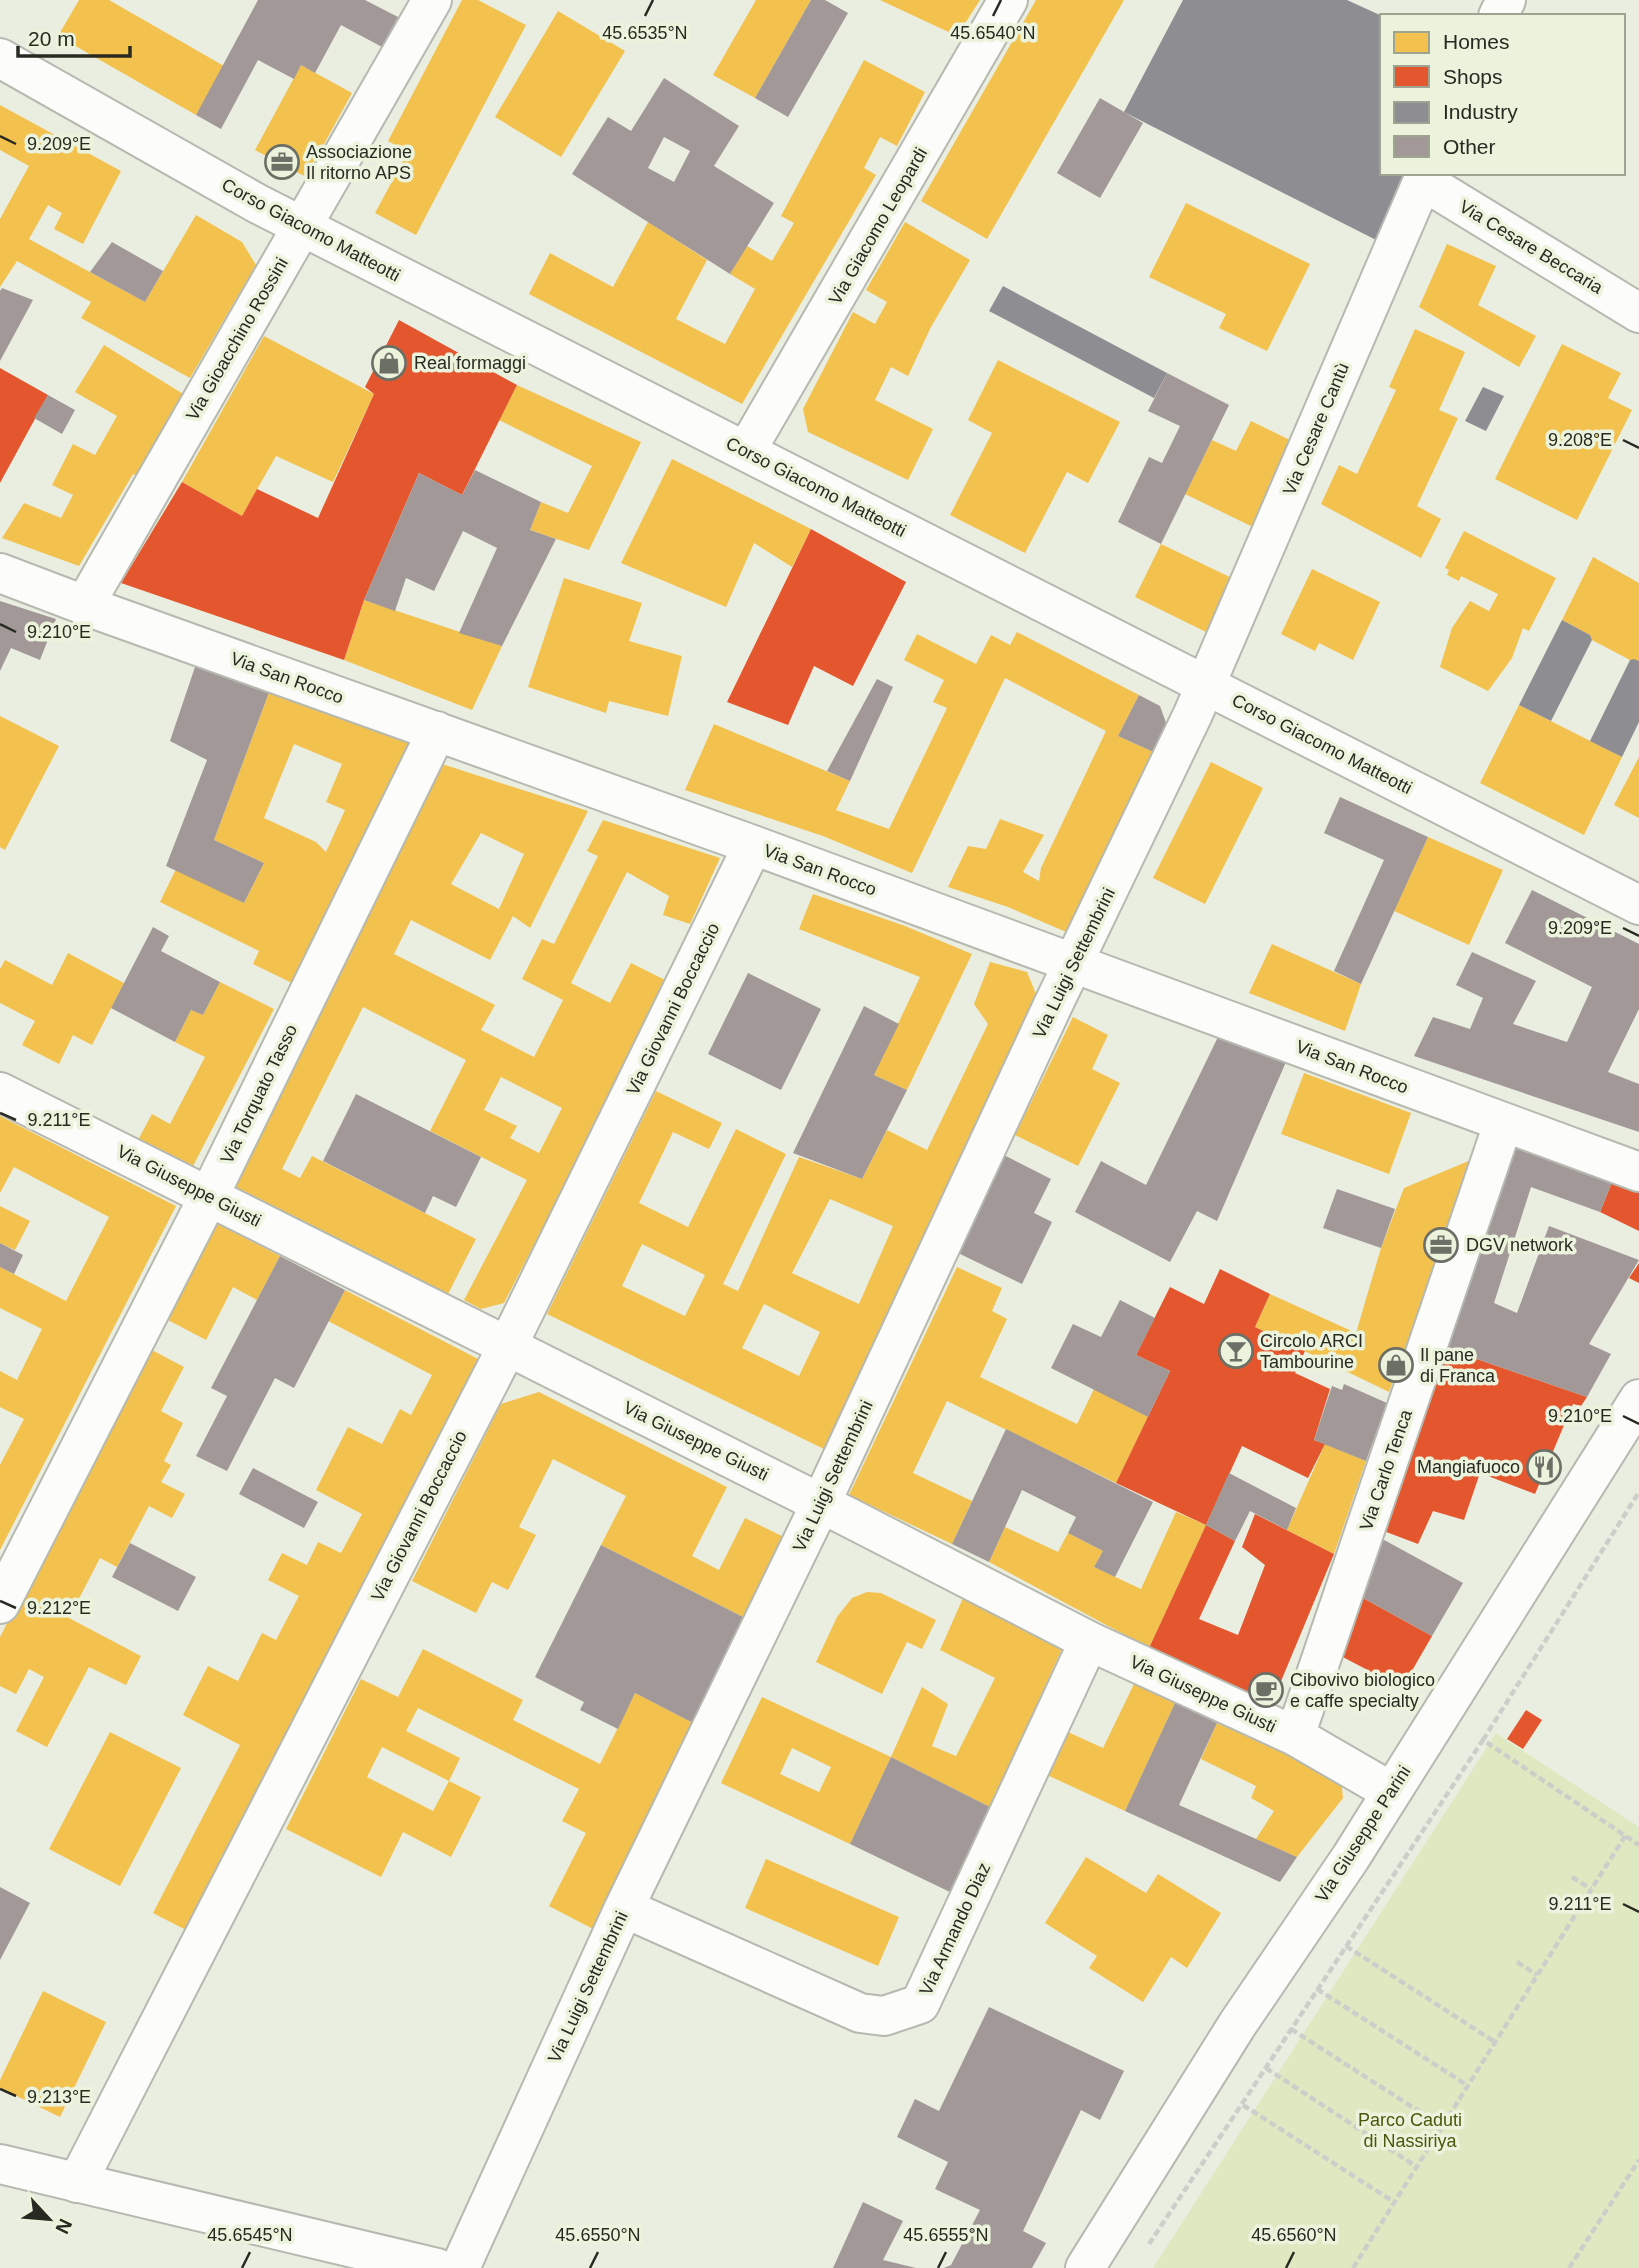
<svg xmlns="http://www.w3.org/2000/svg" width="1639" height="2268" font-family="Helvetica,sans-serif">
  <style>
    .green { fill: #dee9c2 }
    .homes { fill: #f2c14e; fill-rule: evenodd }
    .shops { fill: #e4572e }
    .industry { fill: #8d8d92 }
    .building { fill: #a19897; fill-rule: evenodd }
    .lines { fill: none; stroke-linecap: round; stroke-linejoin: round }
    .street-casing { stroke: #b6b9b0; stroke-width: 42 }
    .secondary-casing { stroke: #b6b9b0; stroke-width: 42 }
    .path { stroke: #cccec9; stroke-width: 4.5; stroke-dasharray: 7 3.5; stroke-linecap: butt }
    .street { stroke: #fcfcfa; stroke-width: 38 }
    .secondary { stroke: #fcfcfa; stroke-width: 38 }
    .ticks { fill: none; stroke: #282a22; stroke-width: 2.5 }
    .labels { text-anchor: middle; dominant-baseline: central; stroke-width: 7; stroke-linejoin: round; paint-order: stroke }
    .poi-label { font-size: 18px; fill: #282a22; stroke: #ecf3dc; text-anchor: start }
    .street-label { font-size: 18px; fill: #282a22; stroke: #ecf3dc }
    .park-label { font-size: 18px; fill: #49590d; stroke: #ecf3dc }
    .ticks-label { font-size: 18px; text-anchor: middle; fill: #282a22; stroke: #ecf3dc; stroke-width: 7; stroke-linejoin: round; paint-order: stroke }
  </style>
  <rect width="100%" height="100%" fill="#eaeee1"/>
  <path class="green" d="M1496,1733L1639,1827V2268H1153Z"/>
  <path class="homes" d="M79,0H109L224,66L196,115L58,36Z
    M462,0H478L526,25L416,235L375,213L408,152L388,141Z
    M756,0H811L755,98L713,75Z
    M880,0H980L957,36Z
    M1036,0H1124L987,239L921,201Z
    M558,11L625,51L561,157L495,117Z
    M864,60L925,92L897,146L880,137L864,168L876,175L742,404L529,294L550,253L613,287L648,222L707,260L676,319L725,344L755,289L730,274L747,246L772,261L794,223L781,216Z
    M301,65L352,93L306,177L255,150Z
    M0,105L121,171L83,244L54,229L62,213L48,205L29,239L145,302L196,215L242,242L256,265L190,378L81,318L91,302L17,261L0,287V219L29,166L0,150Z
    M1186,203L1310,264L1267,351L1219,328L1226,314L1149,277Z
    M905,222L970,260L931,327L908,376L891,367L875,400L933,429L908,480L808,432L803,409L853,312L875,324L887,302L866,290Z
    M1447,244L1496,266L1478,305L1536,336L1519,367L1419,307Z
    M1415,329L1465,352L1439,410L1458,418L1417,506L1441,519L1421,558L1321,504L1339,465L1357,474L1396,390L1389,387Z
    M264,336L374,394L333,482L276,456L242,516L182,482Z
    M1562,344L1621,373L1608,398L1632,410L1577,520L1495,479Z
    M104,345L188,397L142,478L133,474L79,566L2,538L24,503L61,518L73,495L52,485L73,444L95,455L117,416L75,392Z
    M998,360L1120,422L1088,483L1067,472L1025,553L950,515L992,433L968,420Z
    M517,385L641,442L589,550L530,530L541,502L568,513L592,466L499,420Z
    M1251,421L1296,443L1255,528L1185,494L1212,440L1236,451Z
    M672,459L811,529L792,567L754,543L726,607L621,563Z
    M1464,531L1556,578L1529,631L1523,628L1512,658L1488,691L1440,667L1452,628L1470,601L1489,611L1498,594L1461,576L1459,581L1447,575L1449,570L1445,568Z
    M1161,544L1238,581L1212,635L1135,597Z
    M1593,557L1639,583V661L1630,660L1592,640L1590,635L1562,620Z
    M1312,569L1380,602L1353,660L1319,643L1315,651L1281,634Z
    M564,578L642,603L629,641L682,656L668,716L609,701L606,713L528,687Z
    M364,600L502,646L472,710L344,660Z
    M1017,632L1139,695L1118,736L1158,754L1071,934L1008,907L948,887L968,846L986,849L1000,819L1044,835L1023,872L1039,881L1041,868L1106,731L1005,678L912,873L823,836L685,790L714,724L850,781L836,810L889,829L947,708L933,702L944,680L904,660L917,634L976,664L991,635L1010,645Z
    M271,687L416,741L292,983L253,964L259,951L160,902L176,869L244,903L264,863L214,840ZM294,744L342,764L326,802L345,810L326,852L316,842L264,818Z
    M1519,705L1622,757L1584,835L1480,783Z
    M0,716L59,746L5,850L0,847Z
    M1639,757V818L1614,805Z
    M1211,762L1263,788L1205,904L1153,878Z
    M442,764L588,811L530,928L513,916L490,960L411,920L394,954L495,1005L481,1030L534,1057L563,1000L522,979L542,939L554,944L598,856L587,851L603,820L720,858L690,924L663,915L669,896L627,872L571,983L610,1003L631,963L669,982L504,1303L481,1309L464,1300L527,1180L430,1131L466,1060L363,1007L282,1169L300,1178L312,1156L476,1239L448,1294L226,1182ZM481,833L524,854L499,909L451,884ZM501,1077L562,1108L539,1153L510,1138L517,1126L484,1110Z
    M1428,837L1503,870L1469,945L1394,911Z
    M813,894L905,926L972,954L907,1090L874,1075L920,977L799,929Z
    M1272,944L1361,984L1345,1031L1249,993Z
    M68,953L124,983L92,1045L73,1035L59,1064L22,1045L35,1021L0,1003V969L5,960L52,985Z
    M990,962L1027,972L1038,999L828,1451L547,1314L656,1091L722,1123L709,1149L673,1132L639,1203L688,1227L736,1129L786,1154L723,1284L738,1291L799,1157L862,1179L887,1130L927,1150L988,1024L974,1004ZM830,1199L893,1226L859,1304L792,1273ZM642,1244L705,1275L685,1316L622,1286ZM764,1304L820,1332L799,1376L742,1348Z
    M220,982L274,1009L192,1168L138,1140L152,1114L170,1124L205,1057L175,1042L191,1010L203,1015Z
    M1073,1017L1108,1035L1092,1069L1120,1083L1078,1166L1015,1135Z
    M1304,1073L1411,1113L1389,1174L1281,1134Z
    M0,1116L176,1206L0,1550V1465L24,1419L0,1407V1371L17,1380L42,1329L0,1308V1267L66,1301L109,1217L14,1167L0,1193Z
    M1471,1160L1436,1269L1389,1392L1255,1327L1270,1294L1356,1333L1381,1248L1404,1188Z
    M0,1206L30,1221L15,1250L0,1243Z
    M216,1223L280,1256L257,1300L233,1287L206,1340L166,1319Z
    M957,1267L1002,1288L992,1311L1007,1319L980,1377L1077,1424L1094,1389L1148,1417L1116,1483L947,1401L913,1473L972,1501L952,1544L849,1495Z
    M345,1290L482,1361L186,1930L153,1913L240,1745L183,1715L208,1666L238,1681L262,1633L276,1640L299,1596L268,1580L282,1553L307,1565L318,1542L341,1553L362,1514L316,1490L348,1427L382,1444L400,1409L411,1415L432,1375L328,1321Z
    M150,1349L184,1367L161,1411L183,1423L164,1461L171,1465L161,1482L185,1494L172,1518L149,1506L117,1567L100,1558L69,1618L141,1656L126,1685L89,1667L47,1747L16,1731L44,1677L29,1669L16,1694L0,1686V1637Z
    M539,1392L727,1487L692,1556L719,1570L745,1518L790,1540L749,1620L601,1545L626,1496L553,1459L519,1527L536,1535L508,1590L492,1582L476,1613L412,1581L501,1404Z
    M1325,1444L1366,1461L1334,1554L1287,1530Z
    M1176,1512L1206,1525L1149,1648L989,1562L1005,1527L1058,1552L1068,1533L1103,1551L1094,1567L1141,1589Z
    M867,1592L881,1593L936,1620L922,1649L907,1642L882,1694L816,1662L837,1617L852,1598Z
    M963,1598L1062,1649L990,1807L891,1757L850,1844L721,1783L762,1697L891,1757L922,1687L948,1704L932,1746L956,1756L995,1678L940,1650ZM792,1748L831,1767L819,1792L780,1774Z
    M423,1649L523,1700L513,1720L600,1764L635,1693L697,1725L593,1929L549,1906L586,1833L562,1821L579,1789L418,1708L406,1731L460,1758L449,1781L382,1747L367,1777L433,1811L449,1781L481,1797L451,1857L403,1832L381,1877L286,1829L361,1679L398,1697Z
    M1134,1684L1175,1703L1125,1811L1047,1775L1068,1732L1103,1748Z
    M1217,1723L1341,1779L1343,1798L1297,1857L1256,1839L1274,1811L1251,1798L1256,1786L1201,1759Z
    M110,1732L181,1768L120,1886L49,1849Z
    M1086,1857L1146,1893L1158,1874L1221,1913L1187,1968L1171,1957L1143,2002L1089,1968L1097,1956L1045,1923Z
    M766,1859L899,1917L878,1966L745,1908Z
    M43,1991L106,2022L60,2117L0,2088V2080Z"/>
  <path class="shops" d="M399,320L517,385L462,495L419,473L364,600L344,660L121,583L182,482L242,516L257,489L318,518L374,394L365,387Z
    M0,368L48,395L0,483Z
    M811,529L906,582L853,686L814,666L788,725L727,702Z
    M1612,1182L1639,1191V1231L1600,1212Z
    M1639,1263V1283L1629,1278Z
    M1220,1269L1270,1294L1255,1327L1305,1351L1295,1373L1330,1389L1314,1440L1325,1444L1308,1478L1242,1446L1206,1525L1116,1483L1170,1371L1136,1355L1170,1287L1204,1304Z
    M1442,1347L1587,1397L1581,1406L1573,1404L1535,1494L1480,1473L1464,1520L1433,1511L1418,1544L1381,1530Z
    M1255,1514L1334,1554L1279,1686L1255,1698L1149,1648L1206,1525L1235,1541L1199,1619L1238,1635L1265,1565L1242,1547Z
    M1354,1593L1432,1636L1402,1688L1335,1653Z
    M1526,1710L1542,1720L1523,1749L1507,1739Z"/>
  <path class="industry" d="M1183,0H1347L1382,16V173H1411L1382,243L1124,112Z
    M1003,286L1167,373L1154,398L989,311Z
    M1483,387L1504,396L1486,431L1465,421Z
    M1562,620L1590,635L1592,640L1551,721L1519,705Z
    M1634,659L1639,661V722L1622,757L1590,741L1630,660Z"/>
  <path class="building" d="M258,0H365L398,17L382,47L341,25L315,73L301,65L294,79L258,60L221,129L196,115Z
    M811,0H825L848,13L788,117L755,98Z
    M664,78L739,126L714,166L774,203L730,274L572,174L608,117L631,131ZM664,137L690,151L674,182L648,168Z
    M1100,98L1143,123L1100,198L1057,173Z
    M112,242L163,271L145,302L90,272Z
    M2,288L33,300L0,361V291Z
    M1167,373L1229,405L1161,544L1118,522L1149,457L1162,463L1180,426L1148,411Z
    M48,395L75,410L62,434L34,418Z
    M475,470L541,502L530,530L556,539L502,646L459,633L497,548L463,531L434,591L406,578L395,611L364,600L419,473L462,495Z
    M0,601L56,619L40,660L11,648L0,671Z
    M196,664L271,687L214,840L264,863L244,903L166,866L207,760L170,741Z
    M877,679L893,687L850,781L827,771Z
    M1139,695L1160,706L1170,734L1158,754L1118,736Z
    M1340,797L1428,837L1361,984L1334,971L1384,860L1324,833Z
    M1532,890L1639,944V1009L1608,1072L1639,1084V1132L1414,1056L1433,1017L1470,1029L1483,998L1456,985L1472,952L1536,981L1513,1024L1567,1042L1592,987L1505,943Z
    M153,927L169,936L161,951L220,982L203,1015L191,1010L175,1042L111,1008Z
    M748,973L821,1009L781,1090L708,1054Z
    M864,1006L899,1024L874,1075L907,1090L862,1179L793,1153Z
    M1218,1037L1286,1062L1217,1221L1197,1211L1170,1262L1075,1212L1101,1161L1146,1185Z
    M356,1094L481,1157L456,1207L433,1196L425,1213L323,1161Z
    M1512,1147L1612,1182L1600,1212L1531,1187L1494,1303L1517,1313L1549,1226L1639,1260L1589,1344L1611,1354L1587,1397L1442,1347Z
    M1004,1155L1051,1179L1034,1213L1052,1222L1022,1284L956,1252Z
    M1337,1189L1395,1209L1381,1248L1323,1228Z
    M0,1243L23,1255L14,1274L0,1267Z
    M280,1256L345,1290L294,1388L275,1378L227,1471L196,1456L227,1396L211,1388Z
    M1120,1300L1155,1318L1136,1355L1170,1371L1148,1417L1051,1368L1073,1324L1101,1337Z
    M1344,1384L1387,1403L1366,1461L1314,1440L1332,1386L1342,1390Z
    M1006,1429L1153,1502L1115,1577L1094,1567L1103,1551L1068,1533L1076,1517L1022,1490L989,1562L952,1544Z
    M253,1468L318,1502L304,1528L239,1494Z
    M1229,1473L1296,1508L1287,1530L1250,1511L1235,1541L1206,1525Z
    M1375,1535L1463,1583L1432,1636L1354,1593Z
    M130,1543L196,1577L178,1611L112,1577Z
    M601,1545L749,1620L697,1725L635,1693L618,1729L580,1710L584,1702L535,1677Z
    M1175,1703L1217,1723L1179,1805L1297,1857L1280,1882L1125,1811Z
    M891,1757L990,1807L950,1892L850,1844Z
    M0,1887L30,1903L0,1960Z
    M989,2007L1124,2071L1100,2120L1081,2110L1023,2231L1046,2243L1032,2268H944L951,2265L980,2210L935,2189L948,2162L897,2137L915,2099L939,2111Z
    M863,2202L903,2221L883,2260L916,2268H833Z"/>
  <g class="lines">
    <g class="street-casing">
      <path id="street" d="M1498,16L1506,0
        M1423,181L1639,313
        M746,451L1008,0
        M0,573L100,611L753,845L1639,1172
        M84,606L432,0
        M0,1092L848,1517L1089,1641L1295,1736L1390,1791
        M0,1604L209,1196L437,731
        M1295,1736L1503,1124
        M624,1908L860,2013L884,2016L920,2004L1089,1641
        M77,2183L507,1347L753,845
        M460,2268L624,1908L821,1503L1053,1005L1193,714L1426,173"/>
    </g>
    <g class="secondary-casing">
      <path id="secondary" d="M0,58L258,204L1639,905
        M0,2164L437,2268
        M1085,2268L1237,2025L1351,1857L1639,1399"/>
    </g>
    <path class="path" d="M1483,1740L1639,1492
      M1572,1877L1591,1889
      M1346,1946L1495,2042
      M1517,1962L1537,1975
      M1317,1989L1467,2085
      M1291,2029L1442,2126
      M1266,2068L1417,2167
      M1243,2105L1394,2202
      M1149,2244L1483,1740L1639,1845
      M1353,2268L1625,1836
      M1569,2268L1639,2160"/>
    <use href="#street" class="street"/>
    <use href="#secondary" class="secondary"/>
  </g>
  <path class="ticks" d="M645,16L653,0M993,16L1001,0M0,136L16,144M1623,440L1639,448M0,624L16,632M1623,928L1639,936M0,1113L16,1120M1623,1416L1639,1424M0,1601L16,1608M1623,1904L1639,1912M0,2089L16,2096M242,2268L250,2252M590,2268L598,2252M938,2268L946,2252M1286,2268L1294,2252"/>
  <defs>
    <g id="office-ring" transform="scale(1.75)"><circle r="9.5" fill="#ecf3dc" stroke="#6c6f65" stroke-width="1.5"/><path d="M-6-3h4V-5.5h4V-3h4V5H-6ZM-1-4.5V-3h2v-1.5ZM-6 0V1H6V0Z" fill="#6c6f65"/></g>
    <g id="shop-ring" transform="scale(1.75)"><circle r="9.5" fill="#ecf3dc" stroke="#6c6f65" stroke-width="1.5"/><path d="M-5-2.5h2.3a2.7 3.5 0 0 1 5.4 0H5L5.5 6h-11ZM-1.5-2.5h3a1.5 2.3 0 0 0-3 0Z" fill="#6c6f65"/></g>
    <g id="bar-ring" transform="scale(1.75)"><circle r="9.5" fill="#ecf3dc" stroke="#6c6f65" stroke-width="1.5"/><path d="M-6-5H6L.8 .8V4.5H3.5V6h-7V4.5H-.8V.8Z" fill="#6c6f65"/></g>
    <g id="restaurant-ring" transform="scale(1.75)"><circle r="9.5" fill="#ecf3dc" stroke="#6c6f65" stroke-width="1.5"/><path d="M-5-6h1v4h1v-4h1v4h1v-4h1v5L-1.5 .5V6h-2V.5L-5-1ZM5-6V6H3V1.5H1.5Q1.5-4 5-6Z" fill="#6c6f65"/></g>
    <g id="cafe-ring" transform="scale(1.75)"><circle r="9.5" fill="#ecf3dc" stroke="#6c6f65" stroke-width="1.5"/><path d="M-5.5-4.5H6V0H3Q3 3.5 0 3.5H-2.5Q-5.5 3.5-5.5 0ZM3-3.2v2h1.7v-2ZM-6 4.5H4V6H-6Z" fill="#6c6f65"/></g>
  </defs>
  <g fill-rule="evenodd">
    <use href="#office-ring" x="282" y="162"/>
    <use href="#shop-ring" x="389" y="363"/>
    <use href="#office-ring" x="1441" y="1245"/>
    <use href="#bar-ring" x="1236" y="1351"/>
    <use href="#shop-ring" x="1396" y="1365"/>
    <use href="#restaurant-ring" x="1544" y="1467"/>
    <use href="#cafe-ring" x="1266" y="1690"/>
  </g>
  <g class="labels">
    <g class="poi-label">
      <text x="306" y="152">Associazione<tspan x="306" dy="21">Il ritorno APS</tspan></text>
      <text x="414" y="363">Real formaggi</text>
      <text x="1466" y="1245">DGV network</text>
      <text x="1260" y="1341">Circolo ARCI<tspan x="1260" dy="21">Tambourine</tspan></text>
      <text x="1420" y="1355">Il pane<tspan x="1420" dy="21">di Franca</tspan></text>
      <text x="1520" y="1467" text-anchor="end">Mangiafuoco</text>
      <text x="1290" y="1680">Cibovivo biologico<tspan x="1290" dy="21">e caffe specialty</tspan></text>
    </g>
    <g class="street-label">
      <text transform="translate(878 226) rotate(-60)">Via Giacomo Leopardi</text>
      <text transform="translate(311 230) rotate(28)">Corso Giacomo Matteotti</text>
      <text transform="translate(1531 247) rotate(31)">Via Cesare Beccaria</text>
      <text transform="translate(237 339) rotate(-60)">Via Gioacchino Rossini</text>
      <text transform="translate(1316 429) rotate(-67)">Via Cesare Cantù</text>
      <text transform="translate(816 487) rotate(27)">Corso Giacomo Matteotti</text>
      <text transform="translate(287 678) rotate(20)">Via San Rocco</text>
      <text transform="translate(1322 744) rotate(27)">Corso Giacomo Matteotti</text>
      <text transform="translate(820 870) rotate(20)">Via San Rocco</text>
      <text transform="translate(1074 963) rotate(-64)">Via Luigi Settembrini</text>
      <text transform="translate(673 1009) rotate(-64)">Via Giovanni Boccaccio</text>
      <text transform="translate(1352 1067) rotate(21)">Via San Rocco</text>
      <text transform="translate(259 1094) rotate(-64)">Via Torquato Tasso</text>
      <text transform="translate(189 1186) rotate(27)">Via Giuseppe Giusti</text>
      <text transform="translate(696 1441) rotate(26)">Via Giuseppe Giusti</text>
      <text transform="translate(1386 1470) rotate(-71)">Via Carlo Tenca</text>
      <text transform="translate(833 1476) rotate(-65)">Via Luigi Settembrini</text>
      <text transform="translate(419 1516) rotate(-63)">Via Giovanni Boccaccio</text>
      <text transform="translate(1203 1694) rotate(25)">Via Giuseppe Giusti</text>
      <text transform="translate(1363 1834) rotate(-57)">Via Giuseppe Parini</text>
      <text transform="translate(955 1929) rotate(-65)">Via Armando Diaz</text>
      <text transform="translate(588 1987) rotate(-65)">Via Luigi Settembrini</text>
    </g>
    <g class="park-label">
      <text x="1410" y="2120">Parco Caduti<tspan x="1410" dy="21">di Nassiriya</tspan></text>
    </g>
  </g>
  <g class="ticks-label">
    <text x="645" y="39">45.6535°N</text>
    <text x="993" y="39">45.6540°N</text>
    <text x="59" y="150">9.209°E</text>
    <text x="1580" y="446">9.208°E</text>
    <text x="59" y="638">9.210°E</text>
    <text x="1580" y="934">9.209°E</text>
    <text x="59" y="1126">9.211°E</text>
    <text x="1580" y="1422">9.210°E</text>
    <text x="59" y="1614">9.212°E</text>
    <text x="1580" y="1910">9.211°E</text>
    <text x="59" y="2103">9.213°E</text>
    <text x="250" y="2241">45.6545°N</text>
    <text x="598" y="2241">45.6550°N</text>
    <text x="946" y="2241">45.6555°N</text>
    <text x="1294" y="2241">45.6560°N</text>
  </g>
  <rect x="1380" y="14" width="245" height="161" fill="#ecf3dc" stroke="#9ea392" stroke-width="2"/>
  <rect x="1394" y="32" width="35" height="21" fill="#f2c14e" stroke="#9ea392" stroke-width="2"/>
  <text x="1443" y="49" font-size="21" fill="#282a22">Homes</text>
  <rect x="1394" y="66" width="35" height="21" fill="#e4572e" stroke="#9ea392" stroke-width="2"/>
  <text x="1443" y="84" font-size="21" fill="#282a22">Shops</text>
  <rect x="1394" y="102" width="35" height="21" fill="#8d8d92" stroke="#9ea392" stroke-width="2"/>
  <text x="1443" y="119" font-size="21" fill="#282a22">Industry</text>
  <rect x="1394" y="136" width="35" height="21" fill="#a19897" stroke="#9ea392" stroke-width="2"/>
  <text x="1443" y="154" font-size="21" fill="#282a22">Other</text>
  <g transform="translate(49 2219) rotate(116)" stroke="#ecf3dc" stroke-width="5" paint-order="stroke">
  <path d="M0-5L12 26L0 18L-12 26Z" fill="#282a22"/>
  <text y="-10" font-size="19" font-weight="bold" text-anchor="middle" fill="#282a22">N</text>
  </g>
  <path d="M18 46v10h112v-10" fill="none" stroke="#282a22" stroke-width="3.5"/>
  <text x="28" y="46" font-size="21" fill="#282a22" stroke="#ecf3dc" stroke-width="5" paint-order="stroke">20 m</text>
</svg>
